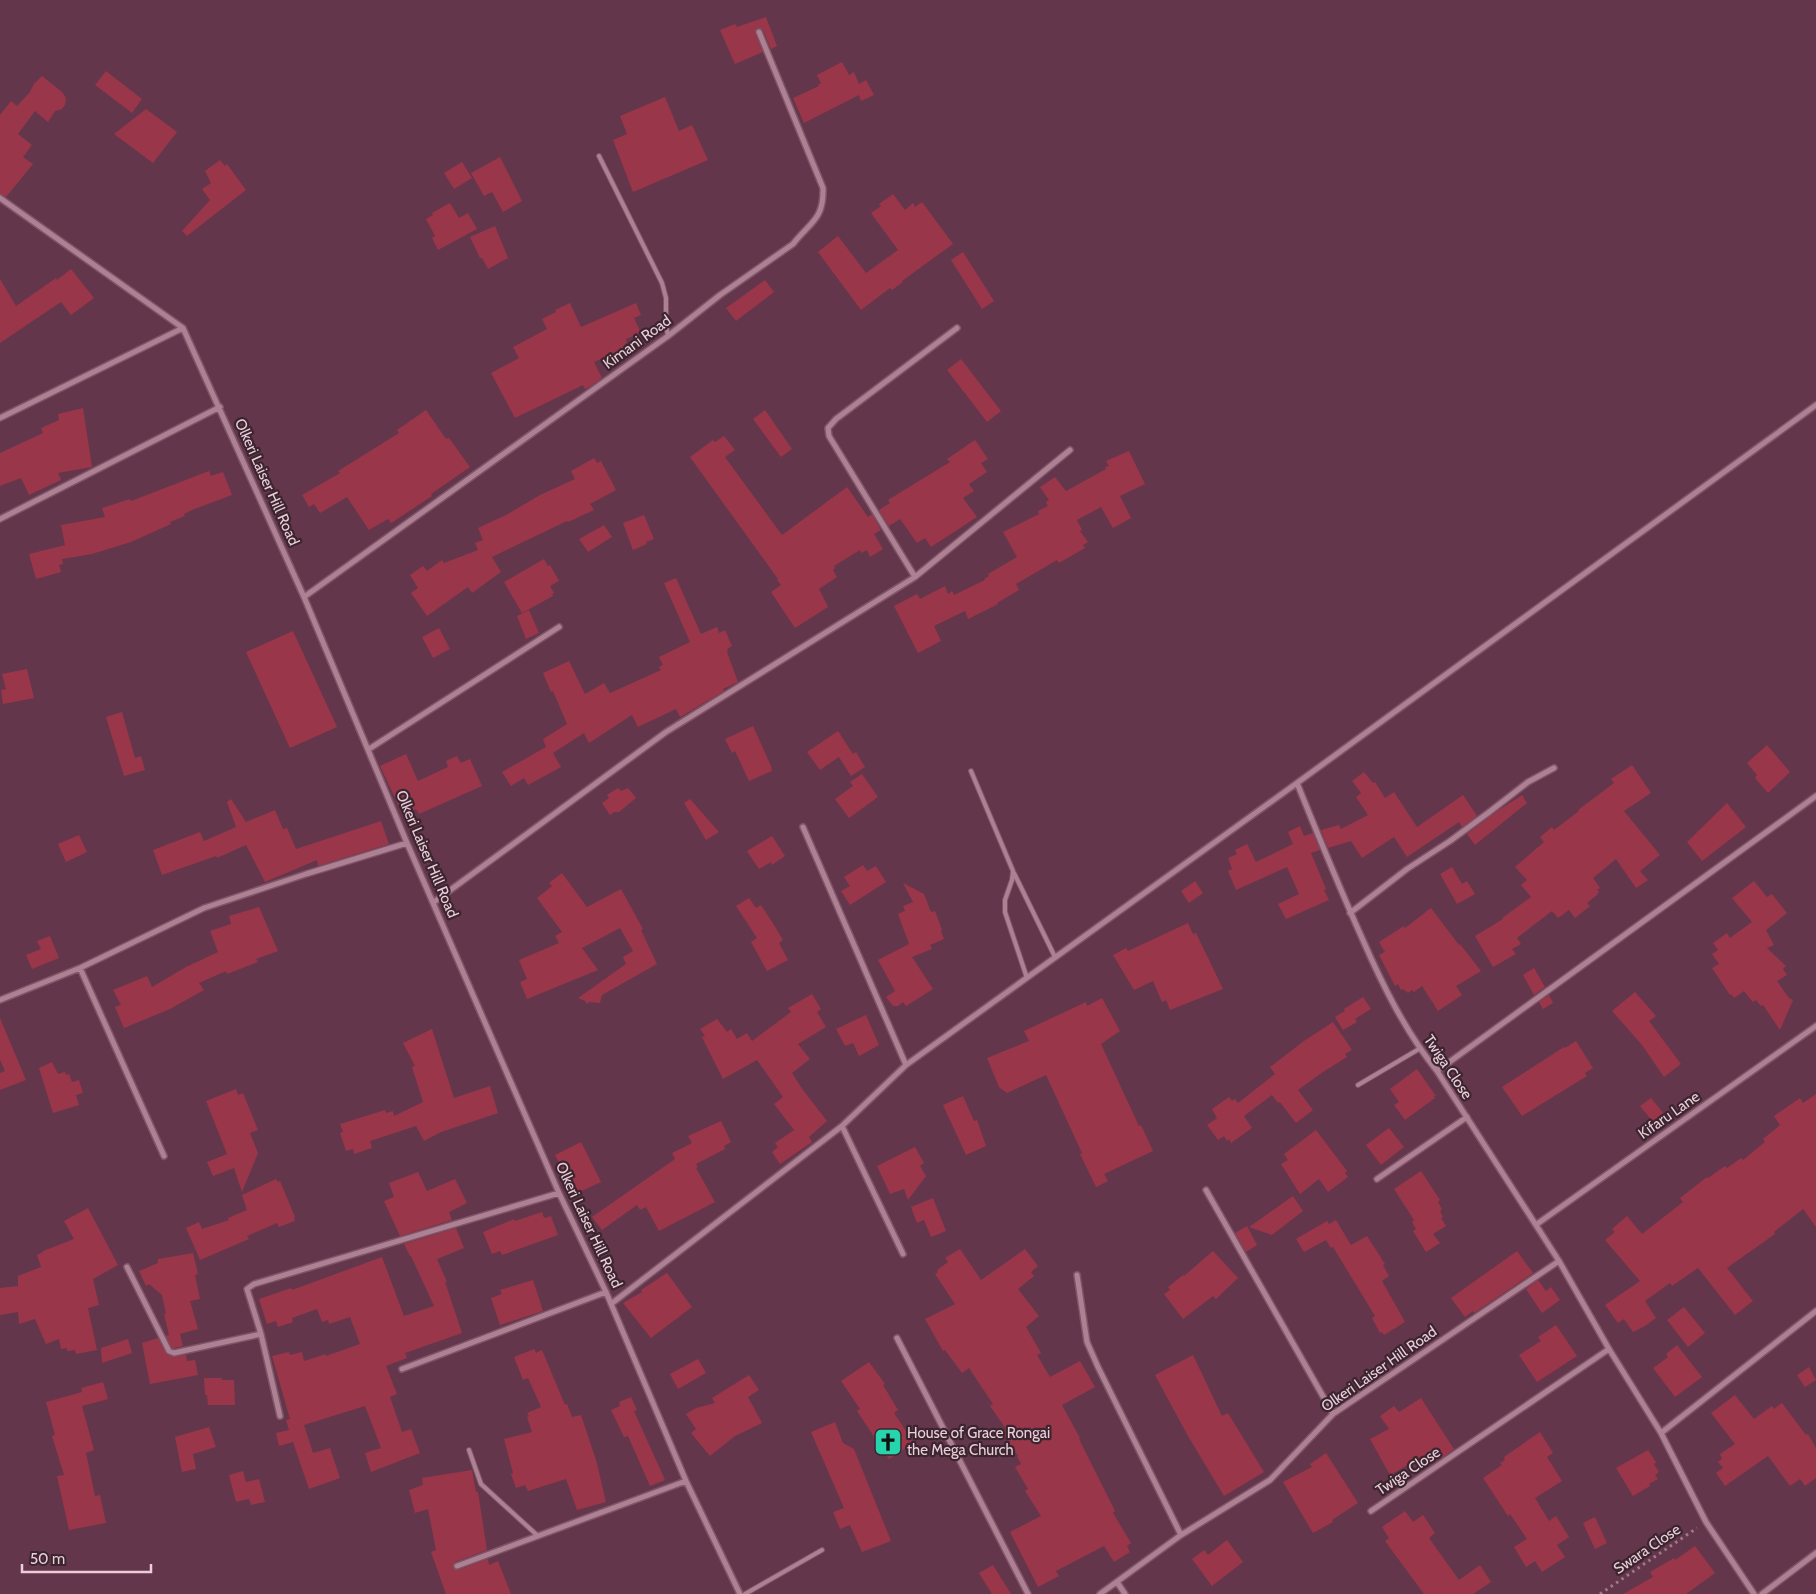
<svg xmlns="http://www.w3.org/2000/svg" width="1816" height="1594" font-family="Cabin,sans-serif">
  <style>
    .building { fill: #9a3649 }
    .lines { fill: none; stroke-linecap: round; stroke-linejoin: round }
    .service-casing { stroke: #7f5467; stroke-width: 6 }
    .minor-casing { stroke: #7f5467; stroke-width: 8 }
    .path { stroke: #9f7889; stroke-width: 3; stroke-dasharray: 2.5 4; stroke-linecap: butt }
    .service { stroke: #ad8193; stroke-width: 4 }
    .minor { stroke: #ad8193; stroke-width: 5 }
    .labels { text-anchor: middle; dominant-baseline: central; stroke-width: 4.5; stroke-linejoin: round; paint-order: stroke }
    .street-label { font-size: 15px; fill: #ebced9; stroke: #3b252f }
    .poi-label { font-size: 15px; fill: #ebced9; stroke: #3b252f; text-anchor: start }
  </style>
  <rect width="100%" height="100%" fill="#64364b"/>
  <path class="building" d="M766,17L777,46L771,49L763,30L758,28L755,33L763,52L735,64L720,30L735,24L737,27Z
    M842,62L849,75L854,72L859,84L866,80L874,95L861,101L859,95L804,123L793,98L819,86L818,85L821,83L817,75Z
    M106,71L142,99L132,113L95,85Z
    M42,76L62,92L66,98L65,105L62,109L55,111L48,122L35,111L18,134L32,145L23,157L33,164L6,197L0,194V115L11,101L17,106L30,92L34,84Z
    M665,97L679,131L692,125L708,160L633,192L613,140L627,134L620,116Z
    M146,109L177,132L153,163L114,134Z
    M500,157L522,201L503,212L492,192L484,196L471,173Z
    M220,160L225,166L227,164L246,190L187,236L182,231L210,200L202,189L211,183L205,171Z
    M462,162L472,178L454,189L444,173Z
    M893,194L905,210L913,203L915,207L922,202L953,244L902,281L903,282L892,290L890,288L861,310L818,252L838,236L866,273L898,250L871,213L881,206L879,204Z
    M450,203L459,218L468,213L477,229L438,250L432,238L435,236L426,219L433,215L432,213Z
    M495,226L508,258L488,269L482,258H480L470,237Z
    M963,252L994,301L982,309L951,260Z
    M71,269L94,298L71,315L61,302L0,343V279L16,306L56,278L57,280Z
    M765,280L774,292L736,321L726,308Z
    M570,303L581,327L636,303L641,315L634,318L641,333L626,339L627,342L625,344L626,348L594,362L602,378L591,386L585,389L583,385L515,418L491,373L519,358L513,347L547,329L542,319L556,312L555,310Z
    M961,359L1001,411L987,422L947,370Z
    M83,408L92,467L58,473L61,480L29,495L21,478L0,486V453L43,433L41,428L59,420L58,414Z
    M426,410L446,439L449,438L470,467L431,494L432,496L391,523L388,519L369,530L347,497L320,513L314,504L309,507L302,495L340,473L338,471L399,433L397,430Z
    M765,410L792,449L781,457L753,419Z
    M724,436L735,450L725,457L782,535L847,487L868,517L872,514L881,530L874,534L883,549L870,557L867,550L861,553L860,550L834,566L835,568L833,570L837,577L819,589L828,607L795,628L771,592L781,585L777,580L778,579L690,457L713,440L715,442Z
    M975,440L988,459L981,463L987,472L969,484L974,491L963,498L977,517L931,547L925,538L917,543L900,519L889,526L879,510L890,503L888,500L950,462L947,459Z
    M1129,451L1145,484L1120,496L1131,518L1113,528L1101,507L1077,520L1082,530L1080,531L1088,542L1083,545L1085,548L1059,563L1057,560L1016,584L1019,590L997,603L998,604L968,619L965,611L934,626L941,641L918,653L894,606L917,594L920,599L945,586L948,594L952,591L954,595L985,580L984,579L989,576L988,574L1017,557L1003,532L1039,514L1038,511L1048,506L1046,502L1049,500L1040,487L1055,477L1066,491L1106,469L1105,467L1109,466L1106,461Z
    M594,458L597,463L601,461L616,490L590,504L594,510L568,522L567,521L492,557L501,572L472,593L468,587L427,616L411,593L418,588L410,575L423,566L427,571L442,560L444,563L478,550L475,543L483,540L478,528L508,514L540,495L575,479L571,471Z
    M209,471L211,476L223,472L232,495L192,510L184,514L185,516L170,522L171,524L131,542L92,554L62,559L63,564L59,565L61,572L36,579L29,554L65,545L61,525L105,517L102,508L130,499L131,501Z
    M644,515L654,539L646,542L647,544L633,550L623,523Z
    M604,525L612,537L588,552L579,539Z
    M544,559L548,566L550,565L559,581L550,586L554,593L552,594L553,596L522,613L504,582Z
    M676,578L701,634L717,627L719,633L725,630L732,646L727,649L728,651L727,652L738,682L723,689L724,691L680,717L676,709L638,727L632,715L589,743L584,733L553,753L561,767L528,785L524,778L511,786L502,772L546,747L543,739L567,724L553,691L551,692L543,673L569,661L585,694L604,683L610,693L661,670L659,667L663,665L659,657L690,642L664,583Z
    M529,610L539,633L526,639L517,616Z
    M439,628L450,649L433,658L422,637Z
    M293,631L337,727L290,748L246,652Z
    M27,669L34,698L3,704L1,690L6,689L2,674Z
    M122,712L135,758L141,756L145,770L124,776L106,717Z
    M753,726L771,766L772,771L749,781L735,751L732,753L725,739Z
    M838,731L853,754L856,752L865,767L851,776L839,757L820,770L807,752Z
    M1767,745L1790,772L1768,793L1755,778L1757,775L1747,763Z
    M406,754L418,781L448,767L446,761L457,756L461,763L470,759L482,786L419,814L416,809L403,815L380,766Z
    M1632,765L1651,793L1624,811L1660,855L1640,871L1648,880L1636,888L1616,859L1593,878L1600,888L1597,890L1599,891L1597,895L1587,903L1590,906L1575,918L1569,910L1558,918L1552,911L1517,938L1521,944L1512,949L1516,954L1493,967L1475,936L1503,919L1502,918L1531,897L1521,885L1527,880L1515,867L1544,842L1540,837L1552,827L1554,830L1579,811L1578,810L1614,783L1611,779Z
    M1364,772L1373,783L1375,782L1385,798L1394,792L1417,827L1463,795L1477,816L1462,827L1459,822L1407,857L1394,837L1362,858L1351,841L1328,848L1321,830L1339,825L1341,829L1368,815L1356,797L1361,793L1352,781Z
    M862,774L878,797L849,818L835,799L853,786L850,782Z
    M618,788L621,791L628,788L636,798L619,812H614L610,815L602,803L609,798L607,795Z
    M1522,795L1527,803L1475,845L1467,834L1499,810Z
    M231,799L246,822L275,810L283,829L287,828L296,849L381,821L389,844L318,866L317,860L265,882L246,845L217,858L216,856L162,875L153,850L200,832L204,841L236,827L227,802Z
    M690,799L719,832L706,840L684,803Z
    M1727,803L1746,827L1702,861L1687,842Z
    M1300,826L1304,836L1313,833L1320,850L1311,853L1326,889L1324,890L1329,900L1286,919L1278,904L1299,894L1287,867L1236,890L1228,871L1232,869L1228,858L1237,854L1235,850L1247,844L1256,862L1293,844L1288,832Z
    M79,835L87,852L66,862L58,844Z
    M772,836L785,856L772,865L771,862L759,869L747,851Z
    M863,865L867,871L876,866L886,882L850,905L841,891L850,886L844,877Z
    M1452,867L1462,884L1467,881L1475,894L1457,904L1440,874Z
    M562,873L587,907L621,889L643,929L641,930L657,964L602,995L600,1003L589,1002L587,1004L585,1001L578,998L626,964L623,957L633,951L620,928L582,948L598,970L527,999L520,982L527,979L519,960L559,943L555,936L562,932L537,898L552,886L549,883Z
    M1195,881L1203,893L1189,903L1181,891Z
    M1754,881L1767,897L1772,894L1787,913L1766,930L1774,945L1767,948L1786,966L1783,969L1787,975L1777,981L1789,998L1793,1000L1780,1030L1763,1005L1761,1006L1756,1000L1753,1002L1751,1000L1744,991L1734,998L1731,994L1730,995L1712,968L1719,964L1712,954L1718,950L1713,943L1727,933L1730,938L1752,922L1732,898Z
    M903,883L924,894L931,912L935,911L942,930L941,931L944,939L930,945L932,949L912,957L933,989L906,1006L903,1002L898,1006H893L886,997L895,991L878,960L909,944L898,914L905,911L903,906L913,902Z
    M749,898L756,908L761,905L774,925L783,940L779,943L788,960L767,971L751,942L757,938L736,906Z
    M259,907L278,951L256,959L258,962L227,974L226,971L199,983L204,990L170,1009L124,1028L115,1007L121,1005L113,990L147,976L152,987L186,967L218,952L210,931L231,924L229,916Z
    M1431,908L1459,945L1460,944L1481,971L1456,986L1462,995L1438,1011L1422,986L1414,992L1412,990L1408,993L1403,989L1401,990L1398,984L1395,986L1379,955L1385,952L1379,942L1404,926L1405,928Z
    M1188,923L1193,934L1196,933L1223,989L1170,1010L1166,1000L1162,1002L1153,981L1134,990L1113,955L1126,948L1128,951Z
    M50,936L59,958L32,969L26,955L41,949L37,941Z
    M1534,968L1545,987L1534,995L1523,975Z
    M1635,992L1656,1016L1649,1021L1681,1064L1664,1077L1642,1045L1612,1011Z
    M812,994L821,1009L817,1012L826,1027L798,1044L810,1059L792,1073L803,1090L827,1121L809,1137L812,1142L780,1164L772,1152L778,1147L775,1143L794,1130L774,1104L783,1097L757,1060L723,1079L702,1037L705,1036L700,1029L717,1019L727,1032L731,1029L737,1039L747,1033L752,1041L791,1012L788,1008Z
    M1549,995L1553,1003L1543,1009L1539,1002Z
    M1363,997L1371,1009L1355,1019L1357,1022L1343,1030L1335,1017L1345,1011L1344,1009Z
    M1102,998L1120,1031L1101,1044L1139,1126L1141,1125L1153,1151L1104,1174L1108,1181L1096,1187L1080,1154L1082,1153L1046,1075L1007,1093L999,1087L987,1058L1029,1041L1024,1031L1086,1002L1087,1006Z
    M866,1015L879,1045L859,1056L853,1043L845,1046L836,1029Z
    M0,1018L26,1080L0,1090V1073L5,1071L0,1060Z
    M1333,1022L1352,1050L1345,1054L1347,1057L1323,1072L1298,1090L1313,1110L1296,1123L1280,1102L1278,1103L1272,1095L1244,1116L1252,1128L1231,1143L1229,1139L1227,1141L1224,1136L1218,1140L1207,1125L1217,1118L1212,1109L1229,1097L1232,1101L1235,1099L1238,1103L1275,1074L1270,1067L1304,1041Z
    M432,1029L454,1098L490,1086L498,1113L441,1132L424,1141L416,1126L370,1141L372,1148L354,1154L353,1149L346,1151L340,1133L343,1132L340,1124L385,1110L386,1113L393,1111L394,1116L423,1102L412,1067L415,1066L403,1043Z
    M1576,1041L1593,1068L1585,1073L1587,1076L1522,1116L1502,1087L1564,1047L1565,1048Z
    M52,1062L58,1074L65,1072L66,1075L69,1074L72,1082L79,1080L83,1093L76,1095L79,1105L53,1113L39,1068Z
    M1417,1069L1436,1096H1434L1435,1098L1405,1120L1394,1105L1399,1102L1390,1089Z
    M236,1089L238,1095L243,1093L258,1130L250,1133L258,1153L242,1192L234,1168L213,1176L207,1162L227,1154L206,1101Z
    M1816,1094V1227L1803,1209L1774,1232L1775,1234L1727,1268L1753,1301L1735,1315L1698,1268L1672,1286L1670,1283L1645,1301L1656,1318L1645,1326L1633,1332L1624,1319L1618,1323L1605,1305L1640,1281L1605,1240L1615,1232L1612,1229L1627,1216L1642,1234L1683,1202L1680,1198L1707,1177L1708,1178L1725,1166L1727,1168L1741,1158L1743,1160L1765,1142L1763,1139L1780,1125L1774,1116L1800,1098L1803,1103Z
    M963,1096L974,1121L977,1120L986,1146L966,1155L943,1105Z
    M1651,1098L1668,1119L1657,1127L1640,1106Z
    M721,1121L731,1142L724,1146L725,1149L696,1164L698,1167L696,1168L715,1202L659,1231L646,1207L640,1210L637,1205L602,1230L592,1217L675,1159L672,1153L692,1143L688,1136Z
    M1389,1128L1404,1147L1381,1165L1366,1145Z
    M1316,1130L1347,1171L1345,1173L1348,1177L1328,1192L1319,1179L1300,1194L1281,1164L1288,1160L1284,1154Z
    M581,1142L601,1182L575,1194L555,1155Z
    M915,1147L924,1163L920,1166L926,1176L908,1200L904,1189L890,1194L877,1166Z
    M1421,1171L1440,1200L1438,1202L1442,1209L1440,1211L1443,1217L1441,1218L1446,1226L1433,1234L1440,1243L1426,1252L1413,1231L1416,1229L1412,1222L1414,1220L1394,1189Z
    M418,1172L427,1191L455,1179L467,1203L449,1212L452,1220L400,1236L384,1201L394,1197L389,1183Z
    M276,1179L278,1182L280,1181L295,1217H294L295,1221L279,1227L277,1223L247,1236L249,1239L200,1260L186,1228L199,1222L202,1229L229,1220L228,1218L247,1210L242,1195Z
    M1293,1196L1303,1211L1272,1235L1249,1227Z
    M933,1198L946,1231L931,1237L924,1220L917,1223L911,1207Z
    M88,1208L118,1265L93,1279L99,1305L88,1308L97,1350L76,1354L75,1350L67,1351V1348L61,1349L59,1339L46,1344L35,1319L19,1324L18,1312L0,1315V1288L18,1286V1276L41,1267L37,1255L43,1252V1251L74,1239L64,1221Z
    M542,1212L544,1218L551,1216L558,1235L502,1255L500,1251L492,1254L483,1232L514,1219L515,1221Z
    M1336,1220L1351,1245L1367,1236L1385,1264L1383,1265L1389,1276L1382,1281L1405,1322L1384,1335L1382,1332L1380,1333L1372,1318L1375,1316L1333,1247L1331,1248L1326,1240L1304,1252L1296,1239L1327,1221L1329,1224Z
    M1247,1226L1257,1245L1246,1252L1235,1233Z
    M456,1228L464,1248L437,1259L447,1282H445L462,1333L405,1353L407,1358L386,1366L397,1394L390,1397L402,1432L411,1429L420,1453L371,1472L365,1453L381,1448L365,1406L304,1425L313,1453L330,1448L340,1478L309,1489L293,1442L279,1446L276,1433L289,1430L286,1420L290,1419L272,1356L289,1352L290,1355L302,1352L304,1361L326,1354V1356L360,1344L350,1317L329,1324L328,1320L322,1322L317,1309L292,1318L293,1322L278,1327L276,1321L267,1324L259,1299L291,1288L292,1290L382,1257L404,1316L434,1306L411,1256H410L404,1244Z
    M960,1249L981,1280L1025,1249L1038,1266L1031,1272L1034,1276L1018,1289L1039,1316L1026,1327L1041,1353L1037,1355L1050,1377L1080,1361L1095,1387L1062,1405L1080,1438L1079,1439L1115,1511L1113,1513L1131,1543L1127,1546L1130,1552L1114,1562L1104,1546L1056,1571L1059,1576L1038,1587L1010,1532L1041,1516L1025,1491L1028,1489L1015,1467L1021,1464L1017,1456H1018L1002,1432L1006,1429L990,1406L993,1404L969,1368L962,1373L945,1350L943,1351L925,1319L955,1304L935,1274L938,1272L937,1270L948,1262L945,1258Z
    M1213,1251L1238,1278L1216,1299L1213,1296L1183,1319L1164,1294L1170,1290L1168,1287L1183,1275L1184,1276Z
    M1517,1251L1533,1273L1474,1313L1473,1311L1465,1317L1451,1298Z
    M193,1253L198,1274L195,1275L200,1299L190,1301L198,1329L180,1334L183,1346L174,1348H172L166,1336L169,1335L164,1314H166L162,1295L149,1284L146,1286L139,1271L158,1263V1259Z
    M667,1273L692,1307L651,1338L623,1303L642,1292L641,1290Z
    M533,1280L543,1311L500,1325L491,1298L502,1294L500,1290Z
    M1538,1280L1546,1291L1551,1287L1560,1300L1542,1313L1526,1289Z
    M1684,1307L1705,1333L1688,1347L1667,1320Z
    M1556,1325L1577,1356L1537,1382L1519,1355L1541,1341L1538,1337Z
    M158,1338L167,1355L174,1357L186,1355L187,1361L195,1360L198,1375L150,1384L142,1343Z
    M128,1339L132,1353L102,1363L101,1348Z
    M1677,1345L1702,1377L1675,1397L1653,1368L1668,1357L1666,1354Z
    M534,1349L536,1353L542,1350L565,1405L567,1404L572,1417L581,1415L596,1460L606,1502L577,1510L566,1479L528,1491L525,1485L516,1488L511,1474L513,1473L504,1439L532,1432L527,1417L529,1416L527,1413L541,1407L528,1378L523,1380L514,1357Z
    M1193,1355L1222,1416L1228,1413L1264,1472L1224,1496L1188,1436L1155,1375Z
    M698,1359L706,1373L678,1389L670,1374Z
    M869,1362L885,1384L883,1385L898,1410L894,1413L914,1443L889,1459L857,1411L860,1409L841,1381Z
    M1809,1367L1816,1380L1805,1387L1797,1375Z
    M749,1375L759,1390L748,1397L762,1423L735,1436L710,1456L691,1433L696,1429L686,1414L696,1408L715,1403L712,1398Z
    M204,1378H222V1380H234L235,1405H208L207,1395H205Z
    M103,1382L108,1399L82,1406L94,1450L86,1453L95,1496L100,1495L106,1523L69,1530L57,1476L64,1475L52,1436L55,1435L46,1402L82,1392L81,1388Z
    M1735,1395L1754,1419L1772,1406L1774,1409L1782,1403L1806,1435L1808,1434L1816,1448V1478L1805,1486L1800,1479L1790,1486L1768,1456L1725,1486L1716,1473L1723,1468L1718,1462L1722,1459L1720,1454L1735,1444L1711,1413Z
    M631,1397L637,1410L634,1411L665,1480L650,1486L628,1436L624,1437L611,1410L620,1406L619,1402Z
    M1421,1398L1454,1449L1442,1458L1436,1449L1390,1475L1370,1439L1389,1429L1380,1416L1394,1406L1399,1412Z
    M835,1422L843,1443L854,1449L891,1541L862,1552L850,1525L840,1529L833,1512L844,1508L811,1432Z
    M209,1427L216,1447L193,1454L196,1469L182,1472L175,1437Z
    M1540,1432L1553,1453L1547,1457L1562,1481L1535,1498L1549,1521L1556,1516L1569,1537L1557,1545L1565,1557L1542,1572L1535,1561L1526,1567L1514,1547L1527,1539L1510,1514L1508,1516L1483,1478L1502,1465L1500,1463L1505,1460L1504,1457Z
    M1648,1450L1656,1462L1654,1464L1659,1472L1655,1475L1658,1479L1649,1484L1650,1486L1633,1496L1616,1468Z
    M1326,1453L1358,1503L1332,1520L1333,1522L1313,1533L1283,1482L1312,1467L1310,1464Z
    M472,1470L476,1492H478L487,1550L455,1562L453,1567L458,1570L488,1559L489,1565L498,1561L511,1594H446L431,1552L436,1550L428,1509L415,1513L409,1490L423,1485L422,1478Z
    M243,1471L246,1482L259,1479L265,1502L251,1505L249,1499L236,1502L229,1475Z
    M1405,1511L1413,1522L1423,1515L1435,1533L1429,1538L1459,1580L1480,1565L1491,1582L1473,1594H1424L1385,1541L1389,1538L1382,1527Z
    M1595,1517L1607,1543L1595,1549L1583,1523Z
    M1227,1540L1243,1562L1212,1586L1192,1559L1204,1550L1208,1555Z
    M1695,1546L1715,1573L1686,1594H1623L1653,1577L1650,1572L1674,1558L1675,1560Z
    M993,1565L1011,1594H992L979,1573Z"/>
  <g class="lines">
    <g class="service-casing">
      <path id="service" d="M599,156L662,283L666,298V325L668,336
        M971,771L1013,871L1012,880L1005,900V912L1027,978
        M1014,873L1055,957
        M1358,1085L1419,1049
        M469,1450L481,1484L538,1536
        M745,1594L822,1550"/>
    </g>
    <g class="minor-casing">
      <path id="minor" d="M0,198L183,328L304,597L407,843L559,1193L606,1292L686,1481L740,1594
        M0,418L183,328
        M0,519L220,407
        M915,577L829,436L828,428L836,419L957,328
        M304,597L668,336L720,295L793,244C810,222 824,220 823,188L759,32
        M369,749L559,627
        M1297,783C1318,835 1339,887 1362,938C1382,984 1405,1031 1437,1071L1559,1261L1609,1349L1661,1433L1706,1522L1754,1594
        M803,827L906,1065
        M434,902L666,732L915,577L1070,450
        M1350,913L1407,869L1450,841L1488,813L1528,782L1554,768
        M80,968L164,1156
        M0,1000L80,968L204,908L306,874L407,843
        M1437,1071L1816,796
        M842,1126L903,1254
        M1377,1179L1467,1117
        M1206,1190L1333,1414
        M1537,1224L1816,1026
        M127,1267L169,1351L174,1353L261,1334L247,1289L254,1284L559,1193
        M1077,1275L1087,1342L1098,1367L1181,1535
        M611,1304L842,1126L906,1065L1297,783L1816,405
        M261,1334L280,1416
        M897,1338L1028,1594
        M402,1369L606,1292
        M1661,1433L1816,1311
        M1371,1511L1609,1349
        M457,1566L686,1481
        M1117,1582L1125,1594
        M1100,1594L1181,1535L1270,1480L1333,1414L1559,1261
        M1762,1594L1816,1553"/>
    </g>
    <path class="path" d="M1600,1594L1697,1528"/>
    <use href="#service" class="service"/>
    <use href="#minor" class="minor"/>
  </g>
  <defs>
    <g id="church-square" transform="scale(1.4375)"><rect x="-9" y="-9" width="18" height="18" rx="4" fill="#27d5ad" stroke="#3b252f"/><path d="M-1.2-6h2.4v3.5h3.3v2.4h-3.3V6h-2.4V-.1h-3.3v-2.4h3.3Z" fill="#111"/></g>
  </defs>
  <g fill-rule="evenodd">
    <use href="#church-square" x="888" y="1442"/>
  </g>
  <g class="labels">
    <g class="street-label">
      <text transform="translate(637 342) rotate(-36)">Kimani Road</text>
      <text transform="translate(267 482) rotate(66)">Olkeri Laiser Hill Road</text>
      <text transform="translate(427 854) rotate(67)">Olkeri Laiser Hill Road</text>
      <text transform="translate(1448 1067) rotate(56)">Twiga Close</text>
      <text transform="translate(1669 1115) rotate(-35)">Kifaru Lane</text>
      <text transform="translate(589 1225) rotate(65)">Olkeri Laiser Hill Road</text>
      <text transform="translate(1379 1369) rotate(-35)">Olkeri Laiser Hill Road</text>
      <text transform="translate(1408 1471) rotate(-34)">Twiga Close</text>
      <text transform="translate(1647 1549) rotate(-34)">Swara Close</text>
    </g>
    <g class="poi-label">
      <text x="907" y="1433">House of Grace Rongai<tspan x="907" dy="17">the Mega Church</tspan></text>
    </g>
  </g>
  <path d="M22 1564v8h129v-8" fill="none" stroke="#ebced9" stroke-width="2.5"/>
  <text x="30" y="1564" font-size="15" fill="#ebced9" stroke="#3b252f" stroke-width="4" paint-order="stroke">50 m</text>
</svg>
